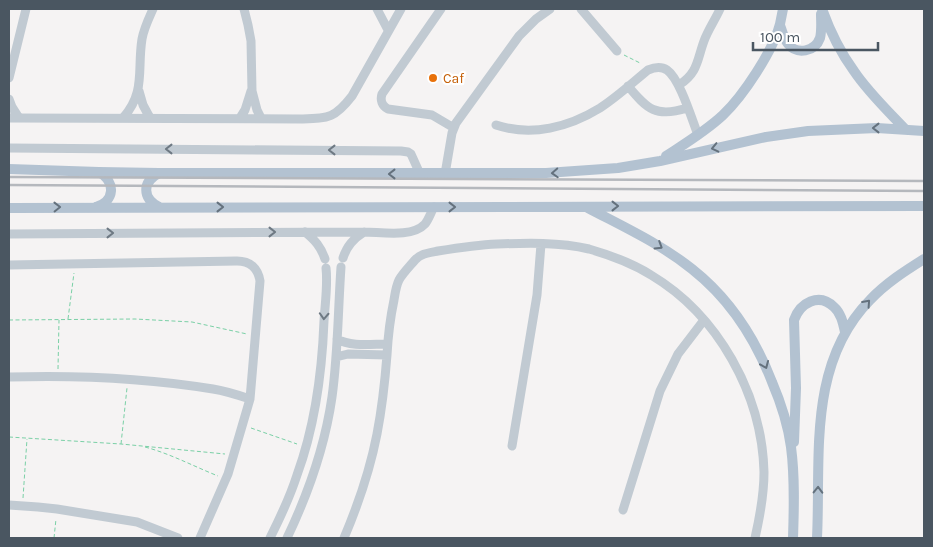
<svg xmlns="http://www.w3.org/2000/svg" width="933" height="547" font-family="Karla,sans-serif">
  <style>
    .lines { fill: none; stroke-linecap: round; stroke-linejoin: round }
    .path { stroke: #7ad0a6; stroke-width: 1; stroke-dasharray: 4 2.5; stroke-linecap: butt }
    .minor { stroke: #c1cad2; stroke-width: 9 }
    .major { stroke: #b3c2d1; stroke-width: 10 }
    .rail { stroke: #b5b8bd; stroke-width: 2.5 }
    .oneway { stroke: #64717d }
    .oneway2 { stroke: #6e7983 }
    .food-dot { fill: #e8710a; stroke: #fff; stroke-width: 2 }
    .labels { text-anchor: middle; dominant-baseline: central; stroke-width: 4.5; stroke-linejoin: round; paint-order: stroke }
    .food-label { font-size: 14px; fill: #c56008; stroke: #fff; text-anchor: start }
  </style>
  <rect width="100%" height="100%" fill="#f5f3f3"/>
  <g class="lines">
    <path class="path" d="M624,55L640,63
      M68,319L74,273
      M9,320L135,319L192,322L247,334
      M58,369L59,320
      M251,428L297,444
      M9,437L121,444L225,454
      M121,444L127,388
      M145,447C171,454 193,466 218,476
      M23,498L27,439
      M54,538L56,519"/>
    <path class="minor" d="M244,9L248,25L251,41L252,91L257,110L261,118
      M377,9L388,30
      M441,9L382,94C380,100 382,106 388,109L432,115L454,128
      M581,9L617,51
      M9,78L26,9
      M679,85C698,73 697,60 704,41C708,30 715,20 720,9
      M628,86C647,109 656,118 687,108
      M139,91L143,105L150,118
      M9,99L12,107L19,118
      M9,118L302,119C329,118 335,118 352,96L401,9
      M123,118C146,92 137,70 142,39C144,28 149,18 153,9
      M240,118L245,110L251,91
      M496,125C532,137 569,127 600,108C617,97 632,83 648,70C655,67 661,66 667,70C680,79 692,120 698,135
      M9,148L401,151L408,152L411,154L420,174
      M445,174L452,133L456,123L519,36L536,19L550,9
      M305,232C315,240 321,247 325,259
      M9,234L364,232C381,232 412,238 425,224C429,219 431,212 434,207
      M343,258C347,246 353,239 364,232
      M9,265L237,261C250,261 258,268 260,281L250,399L228,474L200,538
      M337,339C351,347 371,344 387,344
      M336,357L348,354L387,355
      M9,377C77,375 146,378 213,389C226,391 238,395 250,399
      M512,446L537,295L541,244
      M9,505L38,507L57,509L137,522L178,538
      M623,510L660,391L678,354L704,320
      M270,538C280,518 290,497 297,475C315,426 322,373 324,321C325,304 328,285 326,268
      M287,538C308,494 325,446 332,397C338,354 338,310 341,267
      M344,538C358,505 370,470 377,434C382,408 385,381 387,355C388,336 390,319 394,300C395,294 396,286 399,280C403,273 410,266 415,260C417,258 419,256 422,255C426,253 433,252 438,251C457,248 477,245 497,244C527,243 559,242 589,249C610,255 632,263 651,275C718,315 762,394 764,472C764,494 760,516 755,538"/>
    <path class="major" d="M822,9C830,31 840,52 854,71C868,92 887,110 905,129
      M780,25C782,31 784,39 788,44C797,55 815,52 820,38C822,30 821,22 821,14
      M666,156C686,143 706,131 723,115C743,96 773,51 780,24C781,19 782,14 783,9
      M9,169L99,172L159,173H546L618,168L660,161L766,137L808,131L877,128L924,131
      M159,173C142,182 142,198 159,207
      M96,207C115,201 116,182 99,172
      M9,208L924,206
      M588,208C624,227 661,244 692,269C730,299 755,338 772,382C781,403 788,425 791,447C795,477 794,509 793,538
      M794,442L796,388L794,320C800,303 819,292 834,307C841,313 843,323 845,332
      M817,538C821,457 807,364 870,300C886,283 905,271 924,259"/>
    <path class="rail" d="M9,177L924,181
      M9,185L924,191"/>
  </g>
  <defs><path id="oneway-chevron" d="M-2-3.5L2.5 0L-2 3.5" fill="none" stroke-width="1.6" stroke-linecap="round" stroke-linejoin="round" transform="scale(1.25)"/></defs>
  <g class="oneway">
    <use href="#oneway-chevron" transform="translate(876 128) rotate(180)"/>
    <use href="#oneway-chevron" transform="translate(715 148) rotate(167)"/>
    <use href="#oneway-chevron" transform="translate(555 173) rotate(177)"/>
    <use href="#oneway-chevron" transform="translate(392 174) rotate(-180)"/>
    <use href="#oneway-chevron" transform="translate(615 206)"/>
    <use href="#oneway-chevron" transform="translate(57 207) rotate(-1)"/>
    <use href="#oneway-chevron" transform="translate(220 207)"/>
    <use href="#oneway-chevron" transform="translate(452 207)"/>
    <use href="#oneway-chevron" transform="translate(659 246) rotate(32)"/>
    <use href="#oneway-chevron" transform="translate(867 303) rotate(-48)"/>
    <use href="#oneway-chevron" transform="translate(765 365) rotate(67)"/>
    <use href="#oneway-chevron" transform="translate(818 490) rotate(-89)"/>
  </g>
  <g class="oneway2">
    <use href="#oneway-chevron" transform="translate(169 149) rotate(-180)"/>
    <use href="#oneway-chevron" transform="translate(332 150) rotate(-180)"/>
    <use href="#oneway-chevron" transform="translate(272 232)"/>
    <use href="#oneway-chevron" transform="translate(110 233)"/>
    <use href="#oneway-chevron" transform="translate(324 316) rotate(93)"/>
  </g>
  <circle class="food-dot" cx="433" cy="78" r="5"/>
  <g class="labels">
    <g class="food-label">
      <text x="443" y="78">Caf</text>
    </g>
  </g>
  <rect width="933" height="547" fill="none" stroke="#4a5661" stroke-width="20"/>
  <path d="M753 42v8h125v-8" fill="none" stroke="#4a5661" stroke-width="2.5"/>
  <text x="760" y="42" font-size="15" fill="#4a5661" stroke="#ffffff" stroke-width="4" paint-order="stroke">100 m</text>
</svg>
